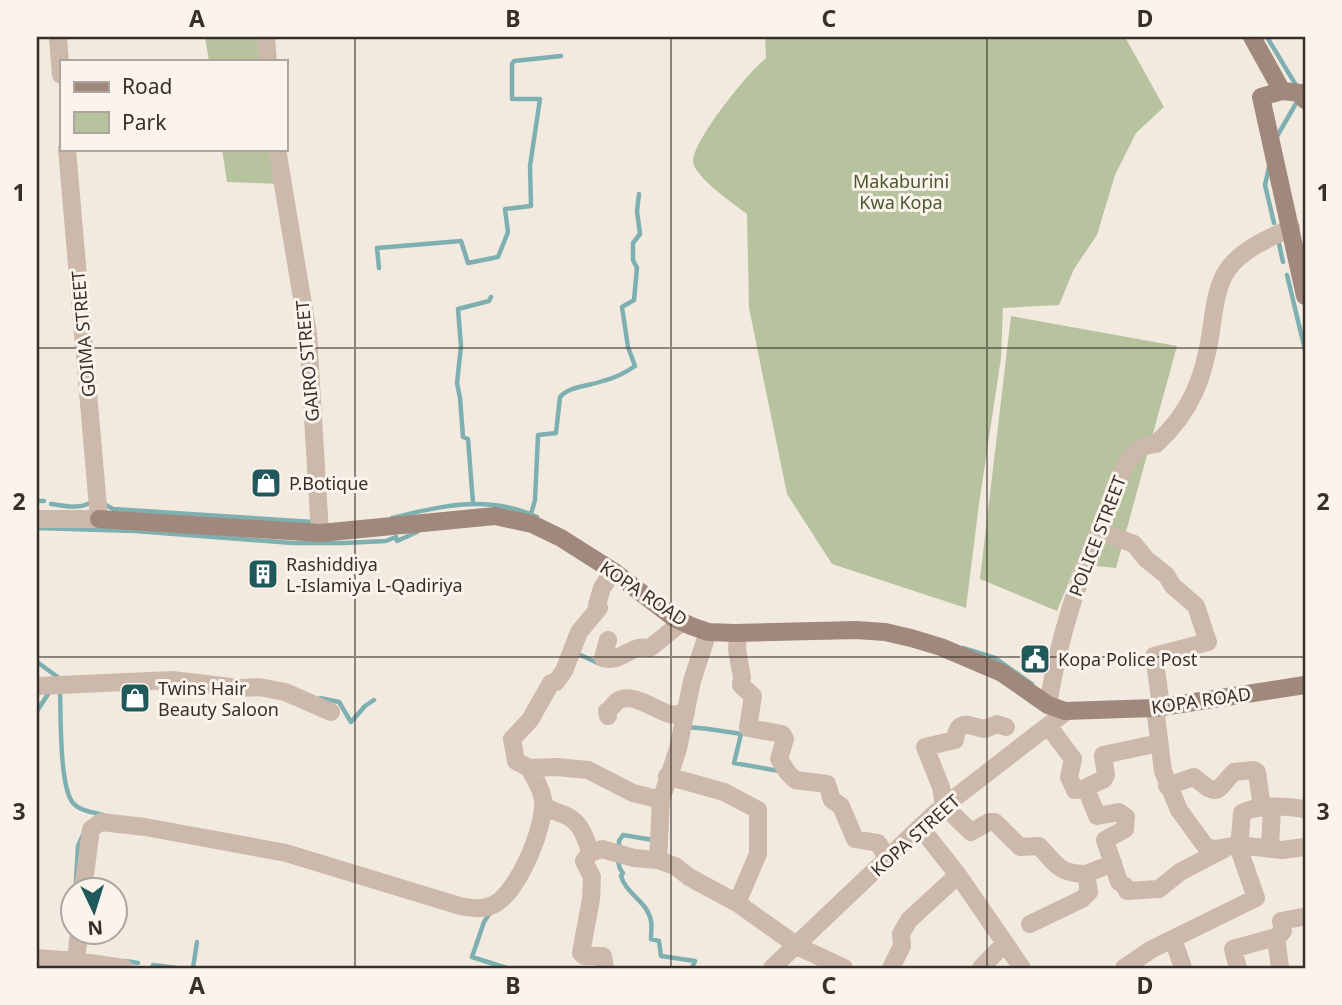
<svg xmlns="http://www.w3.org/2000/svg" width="1342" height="1005" font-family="'Noto Sans',sans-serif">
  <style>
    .green { fill: #b7c39f }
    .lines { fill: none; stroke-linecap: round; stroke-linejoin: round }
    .stream { stroke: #7eafb1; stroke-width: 4.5 }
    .street { stroke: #ccb9ab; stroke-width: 18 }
    .secondary { stroke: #a0887c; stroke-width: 18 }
    .grid { fill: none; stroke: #392f2a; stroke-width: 2; stroke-opacity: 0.55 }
    .labels { text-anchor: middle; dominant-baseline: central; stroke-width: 6; stroke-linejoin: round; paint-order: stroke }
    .park-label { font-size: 18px; fill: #49582e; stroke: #faf4ec }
    .street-label { font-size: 18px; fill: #392f2a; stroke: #faf4ec }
    .poi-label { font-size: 18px; fill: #392f2a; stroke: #faf4ec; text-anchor: start }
    .neatline { fill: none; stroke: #392f2a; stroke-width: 2.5 }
    .grid-label { font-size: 23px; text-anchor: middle; font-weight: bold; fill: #392f2a }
  </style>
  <rect width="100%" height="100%" fill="#f3eadf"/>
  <path class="green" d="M205,37H262L265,61H209Z
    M765,37H1125L1164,107L1136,133L1115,175L1097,235L1074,269L1059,305L1003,308L1001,358L979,504L966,608L832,564L787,494L749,308L747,214C735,205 693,176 693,161C694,139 748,72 766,58Z
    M222,149H275L279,184L227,182Z
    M1011,316L1177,346L1116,568L1076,564L1057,611L980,579Z"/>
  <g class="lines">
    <path class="stream" d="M1267,37L1297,87
      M1276,138L1298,100
      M1269,167L1265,185L1274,223
      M1278,239L1283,262
      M379,268L377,248L461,241L468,263L498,257L508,232L505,209L531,206L530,166L540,99H512V64L514,61L561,56
      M1287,275L1305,350
      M37,501H44
      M473,503L468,439L463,437L460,398L457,383L461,346L458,309L489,301L491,297
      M51,504C65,506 81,510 93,501
      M104,504L113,509L313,522
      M531,514L535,500L538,435L556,433L560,397C570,386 589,386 603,381C615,378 625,373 635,366L628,347L622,307L634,300L637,268L633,260V243L640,234L637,211L639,194
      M392,518C442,506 487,494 537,517
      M37,528L135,531L292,543H344L386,541L396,537L397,541L417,532
      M963,648L995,658L1032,684
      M576,653L600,664
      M37,662L59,678
      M60,689C61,713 59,786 73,803C80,811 93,812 103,815
      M320,698L339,702L351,722L365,706L374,700
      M37,711L50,691
      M687,727C706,728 722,731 741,734L734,763L779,771
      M616,847L619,846V841L623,835L653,840
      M617,857L620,869L623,873L621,876C626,894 648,902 651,921C652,926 651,933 651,939L659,941L661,956L695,961L692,968
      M76,882L78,846L83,835
      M491,911L484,922L472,957L507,968
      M125,961L138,963
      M153,965L177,968
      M193,968L197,942"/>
    <path class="street" d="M58,37L61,75
      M266,37L268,61
      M277,149L308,334L320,533
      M37,519H99L67,149
      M1098,531L1134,544L1146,559L1166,575L1173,586L1196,606L1208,642L1154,656L1160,698L1155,708L1163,771L1179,810L1206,847L1215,849L1238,845L1282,850L1305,847
      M613,571L602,588L597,605L599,608L579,632L564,671L556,682L551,683L530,720L512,739L516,761L529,768L557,767L588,770L633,793L661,800
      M738,633L737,650L742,677L741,685L753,696L748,728L782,734L785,739L779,759L788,773L795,780L827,784L832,800L841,806L855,839L878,843L888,859
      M608,640L603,658C617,662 625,652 638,648C642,647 646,648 650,648L682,622
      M37,686L172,680L239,688L259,687L285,692L331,712
      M1048,705C1059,635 1080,573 1108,508C1115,492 1119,473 1129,459C1137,448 1144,445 1156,444C1191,412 1204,378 1211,331C1214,311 1216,286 1228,269C1243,249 1269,238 1291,228
      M608,716L607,711C612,709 615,701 619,700C635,693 655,710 669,714C675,716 680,713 686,712
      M1006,727L997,724L985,729C970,727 958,716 955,740L925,747L941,787L944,806L971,832L989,822H995L1020,847L1039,846C1056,864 1059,874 1086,874
      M1049,727L1073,759L1069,777L1075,790L1083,789L1104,779L1106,775L1103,755L1159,743
      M667,776L724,792L758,810V854L737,903
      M1167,786L1194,777C1220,799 1216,790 1234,772L1254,770L1257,772L1262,808
      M1086,788L1097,816L1119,812L1126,817L1125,829L1105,840L1119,882L1125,886L1127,891L1159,889L1180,872L1224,849
      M543,805C550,810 557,812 565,815C581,822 586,838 590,853
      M921,828L958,875L1022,968
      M1270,849L1272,807
      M658,860L661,800L678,749L692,681L708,632
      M83,890L91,829L101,822L145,827L286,853L460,906C471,908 482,910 493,905C518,893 546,826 543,799C541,788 535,778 529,768
      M1030,924L1082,899L1089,892L1086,874L1113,863
      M1276,937L1280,968
      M1173,939L1183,968
      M37,958L76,961L124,968
      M76,961L79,932
      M605,968L603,956H584L581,953L591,899L592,877L584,861L590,853L602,849L634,858L658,860L675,866L689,877L737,903L799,947L844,968
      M772,968L934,814L1067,711
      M891,968L902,946L901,934L909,920L958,875
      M981,968L1004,944
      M1124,968L1152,949L1256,898L1239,849L1242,813C1260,804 1285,806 1304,809
      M1238,968L1233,949L1279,936L1283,931L1281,921L1302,917"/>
    <path class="secondary" d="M1252,37L1282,91
      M1305,100L1301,93L1282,91L1261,97L1305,296
      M99,519L320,533L495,516L532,524L561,538L613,571L674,618L691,626L708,632L735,633L856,630L885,632L911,638L941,647L1002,673L1048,705L1065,711L1155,708L1305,685"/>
  </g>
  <path class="grid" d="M355,37V968M671,37V968M987,37V968M37,348H1305M37,657H1305"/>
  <defs>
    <g id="shop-square" transform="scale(1.575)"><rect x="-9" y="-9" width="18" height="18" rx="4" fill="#1f595c" stroke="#faf4ec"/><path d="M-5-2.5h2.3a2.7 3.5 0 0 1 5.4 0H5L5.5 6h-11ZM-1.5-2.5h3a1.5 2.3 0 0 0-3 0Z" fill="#fff"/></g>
    <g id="building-square" transform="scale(1.575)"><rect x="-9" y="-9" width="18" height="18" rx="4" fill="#1f595c" stroke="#faf4ec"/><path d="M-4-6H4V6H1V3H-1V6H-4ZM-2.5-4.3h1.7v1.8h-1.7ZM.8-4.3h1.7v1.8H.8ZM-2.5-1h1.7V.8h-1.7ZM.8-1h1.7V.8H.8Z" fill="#fff"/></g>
    <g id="civic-square" transform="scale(1.575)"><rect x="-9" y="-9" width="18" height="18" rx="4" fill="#1f595c" stroke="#faf4ec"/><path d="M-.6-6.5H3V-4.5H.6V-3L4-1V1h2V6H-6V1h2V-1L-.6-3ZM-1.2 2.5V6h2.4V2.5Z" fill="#fff"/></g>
  </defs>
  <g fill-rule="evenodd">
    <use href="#shop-square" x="266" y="483"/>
    <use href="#building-square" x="263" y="574"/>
    <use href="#civic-square" x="1035" y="659"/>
    <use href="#shop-square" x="135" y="698"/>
  </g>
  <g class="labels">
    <g class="park-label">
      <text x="901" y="181">Makaburini<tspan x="901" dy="21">Kwa Kopa</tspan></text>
    </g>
    <g class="street-label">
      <text transform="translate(83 334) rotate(-95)">GOIMA STREET</text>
      <text transform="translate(307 361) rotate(-95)">GAIRO STREET</text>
      <text transform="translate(1097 536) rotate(-69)">POLICE STREET</text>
      <text transform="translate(644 593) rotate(34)">KOPA ROAD</text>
      <text transform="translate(1201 700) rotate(-8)">KOPA ROAD</text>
      <text transform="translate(915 835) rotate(-42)">KOPA STREET</text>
    </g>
    <g class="poi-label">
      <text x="289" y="483">P.Botique</text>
      <text x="286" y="564">Rashiddiya<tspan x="286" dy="21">L-Islamiya L-Qadiriya</tspan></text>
      <text x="1058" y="659">Kopa Police Post</text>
      <text x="158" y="688">Twins Hair<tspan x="158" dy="21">Beauty Saloon</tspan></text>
    </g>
  </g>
  <rect width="1342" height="1005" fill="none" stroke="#faf4ec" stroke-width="77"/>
  <rect x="60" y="60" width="228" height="91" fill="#faf4ec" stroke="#ada59e" stroke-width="2"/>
  <rect x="74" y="82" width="35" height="10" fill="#a0887c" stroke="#ada59e" stroke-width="2"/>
  <text x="122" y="94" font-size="21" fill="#392f2a">Road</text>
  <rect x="74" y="112" width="35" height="21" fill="#b7c39f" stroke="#ada59e" stroke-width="2"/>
  <text x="122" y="130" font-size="21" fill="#392f2a">Park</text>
  <g transform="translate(94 911) rotate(176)"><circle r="33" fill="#faf4ec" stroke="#ada59e" stroke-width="2"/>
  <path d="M0-5L12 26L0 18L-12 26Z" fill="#1f595c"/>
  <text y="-10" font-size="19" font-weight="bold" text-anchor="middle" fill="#392f2a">N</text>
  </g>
  <rect x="38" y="38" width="1266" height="929" class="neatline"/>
  <g class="grid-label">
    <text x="197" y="27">A</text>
    <text x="513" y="27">B</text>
    <text x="829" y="27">C</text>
    <text x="1145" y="27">D</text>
    <text x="19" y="201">1</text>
    <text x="1323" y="201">1</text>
    <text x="19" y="510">2</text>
    <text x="1323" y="510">2</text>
    <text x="19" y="820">3</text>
    <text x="1323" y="820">3</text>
    <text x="197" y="994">A</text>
    <text x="513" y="994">B</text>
    <text x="829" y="994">C</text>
    <text x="1145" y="994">D</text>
  </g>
</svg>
